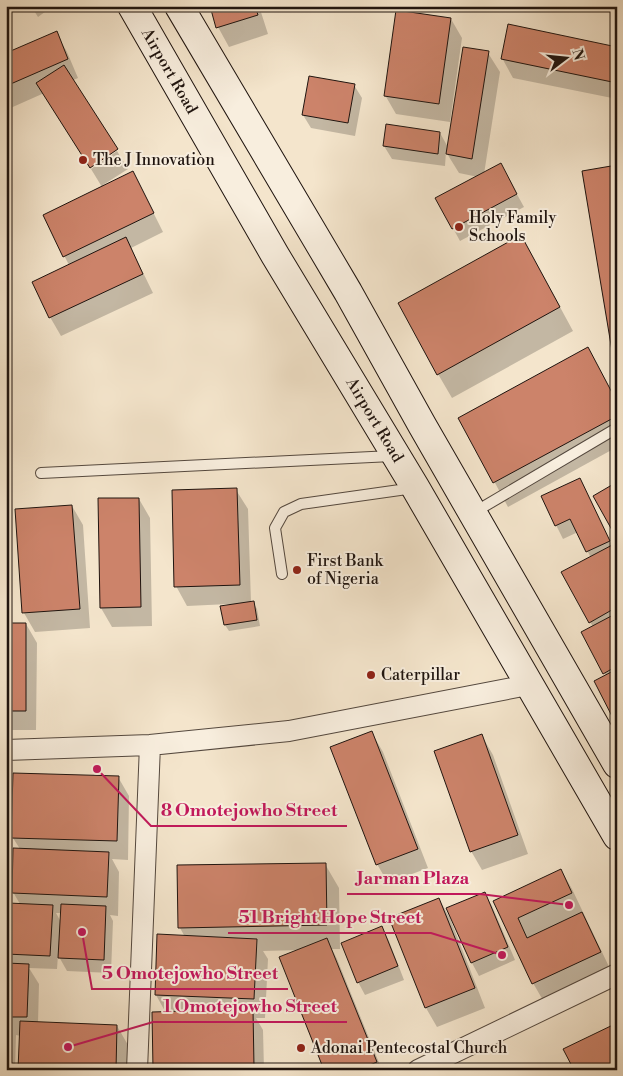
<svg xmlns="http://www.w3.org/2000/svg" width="623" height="1076" font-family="'Libre Bodoni',serif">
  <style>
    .shadow { fill: #0003; fill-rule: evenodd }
    .building { fill: #cc836a; stroke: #1f140f }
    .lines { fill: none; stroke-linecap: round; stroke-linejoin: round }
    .lane-casing { stroke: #54483e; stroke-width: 12 }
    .street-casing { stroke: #54483e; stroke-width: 22 }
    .secondary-casing { stroke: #1f140f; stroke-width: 30 }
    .lane { stroke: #f8eede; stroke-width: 10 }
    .street { stroke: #f8eede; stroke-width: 20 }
    .secondary { stroke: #f8eede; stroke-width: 28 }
    .poi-dot { fill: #8f2418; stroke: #f8eede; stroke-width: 2 }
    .labels { text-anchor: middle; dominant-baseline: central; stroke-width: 4; stroke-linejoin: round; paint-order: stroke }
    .street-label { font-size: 16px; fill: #1f140f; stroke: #f8eede }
    .poi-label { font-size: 16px; fill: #1f140f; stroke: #f8eede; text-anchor: start }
    .leader { fill: none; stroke: #c2185b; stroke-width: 2 }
    .callout-dot { fill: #c2185b; stroke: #f8eede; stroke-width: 2 }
    .callout-label { font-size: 18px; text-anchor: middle; font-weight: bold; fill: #c2185b; stroke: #f8eede; stroke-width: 4; stroke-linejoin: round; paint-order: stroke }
  </style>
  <rect width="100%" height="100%" fill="#f4e5cc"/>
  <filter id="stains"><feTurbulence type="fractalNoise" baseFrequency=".004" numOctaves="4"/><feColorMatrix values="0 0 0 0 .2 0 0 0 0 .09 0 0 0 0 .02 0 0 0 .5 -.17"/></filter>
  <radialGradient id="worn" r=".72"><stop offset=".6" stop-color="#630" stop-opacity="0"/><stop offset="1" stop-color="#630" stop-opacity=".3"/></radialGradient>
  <path class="shadow" d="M31,6H53L38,17Z
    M211,6H259L268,34L229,47L218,27Z
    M451,19L462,38L450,122L396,114L385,95Z
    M56,33L67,52L78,78L6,110V55Z
    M617,48V99L513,78L502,58Z
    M488,53L500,72L484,174L508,178L524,207L460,241L437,199L478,177L459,173L446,152L445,166L392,159L384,146L440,133L449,149Z
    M354,85L362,98L355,136L311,128L303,115Z
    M117,151L128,169L103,185L104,187L133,172L163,232L131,248L153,293L61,336L50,317L69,265L44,216L102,187L91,169Z
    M535,261L573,331L452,398L438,374Z
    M617,402V447L508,507L460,418Z
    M236,490L248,509L251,603L253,602L257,609L260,626L229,631L225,625L222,607L229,606V604L187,606L176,586Z
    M587,493L612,546L615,544L617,547V724L606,676L583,632L593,627L563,573L591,558L578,532L563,539L542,497Z
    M139,499L150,518L152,626L112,627L101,608Z
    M72,506L83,525L90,628L35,632L24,613Z
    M6,624H26L37,643L36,730H6Z
    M372,733L383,752L428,868L388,883L377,864Z
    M482,736L493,755L528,854L482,870L471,851Z
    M118,777L129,796L128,860L112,859L119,872L118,916L110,915L113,921L111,973L67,971L58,955L57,969L29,968L39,984L38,1023L117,1026L128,1045L127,1070H19L21,1036L16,1035L15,1070H6V867L10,873L8,904H20L13,892L20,849L13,838ZM56,913H62L61,922Z
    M325,864L339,888L340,949H332L337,959L382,1070H325L300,950L263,951L268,959L265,1018H256L263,1030L264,1070H155L153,1013H166L156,995L185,937L180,928Z
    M561,870L572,889L611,971L544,1002L533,983L495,902Z
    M484,893L492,906L515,960L479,976L472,963Z
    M439,899L450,918L485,1008L437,1027L426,1008L390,919Z
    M382,928L389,941L404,980L365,995L358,982Z"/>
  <path class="building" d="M210,6H255L258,15L216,28Z
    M396,10L451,18L439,104L384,96Z
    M508,24L617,47V83L501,59Z
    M57,31L68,59L6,86V53Z
    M463,47L489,51L472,159L446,154Z
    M64,65L118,149L90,168L36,83Z
    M309,76L355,84L348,123L302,115Z
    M386,124L440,132L438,154L383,146Z
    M501,163L517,194L452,229L435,198Z
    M617,165V357H613L582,171Z
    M133,171L154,213L63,257L43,215Z
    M521,235L560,307L437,375L398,303Z
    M126,237L143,274L49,318L32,282Z
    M588,347L617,402V416L493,483L458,418Z
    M580,478L610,541L586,552L570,519L555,526L541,496Z
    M617,482V539L593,496Z
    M237,488L240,585L174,587L172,490Z
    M98,498H139L141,607L100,608Z
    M72,505L80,609L22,613L15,509Z
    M616,543L617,607L589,623L561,572Z
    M254,601L257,620L224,625L220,606Z
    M617,613V666L603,674L581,632Z
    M6,623H26V711H6Z
    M617,669V726L594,681Z
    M372,731L418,849L376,865L330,747Z
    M482,734L518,835L470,852L434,751Z
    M13,773L119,776L117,841L11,838Z
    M13,848L109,852L107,897L12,893Z
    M326,863L327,925L178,928L177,865Z
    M561,869L572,893L518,918L527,938L582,912L601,952L532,984L493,901Z
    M485,892L508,947L471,963L446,908Z
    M439,898L475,988L425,1008L389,918Z
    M8,903L53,905L50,956L6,954Z
    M61,904L106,906L104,960L58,958Z
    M382,926L398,966L357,983L341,943Z
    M157,934L257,939L254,999L155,995Z
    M327,938L377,1062L358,1070H324L279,957Z
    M6,963L29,964L27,1017H6Z
    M253,1009L254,1067L153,1069L152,1012Z
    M20,1021L117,1025L116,1070H18Z
    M6,1023H10L8,1070H6Z
    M617,1023V1070H574L563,1049Z"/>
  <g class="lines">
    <g class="lane-casing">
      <path id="lane" d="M41,473L392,456
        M473,513L617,428
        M282,574L275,528L284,512L301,504L414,488"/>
    </g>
    <g class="street-casing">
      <path id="street" d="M6,750L150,745L289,731L528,685
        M137,1070L150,745
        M418,1070L617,974"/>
    </g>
    <g class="secondary-casing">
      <g id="secondary">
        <path id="s1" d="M132,6L275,255L415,487L617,836"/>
        <path d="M179,6L348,292L422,425L617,764"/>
      </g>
    </g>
    <use href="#lane" class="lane"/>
    <use href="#street" class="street"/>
    <use href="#secondary" class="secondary"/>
  </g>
  <g class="poi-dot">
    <circle cx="83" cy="160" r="5"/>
    <circle cx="459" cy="227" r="5"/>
    <circle cx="297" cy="570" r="5"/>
    <circle cx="371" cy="675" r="5"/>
    <circle cx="301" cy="1048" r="5"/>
  </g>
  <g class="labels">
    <g class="street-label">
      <text stroke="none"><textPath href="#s1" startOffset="75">Airport Road</textPath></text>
      <text stroke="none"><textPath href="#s1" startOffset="480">Airport Road</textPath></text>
    </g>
    <g class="poi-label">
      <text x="93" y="160">The J Innovation</text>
      <text x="469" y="218">Holy Family<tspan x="469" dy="18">Schools</tspan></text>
      <text x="307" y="561">First Bank<tspan x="307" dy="18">of Nigeria</tspan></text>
      <text x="381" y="675">Caterpillar</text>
      <text x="311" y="1048">Adonai Pentecostal Church</text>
    </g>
  </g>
  <path class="leader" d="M97 769L151 826H347M569 905L480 894H347M502 955L431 933H228M82 932L92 989H288M68 1047L153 1022H347"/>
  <g class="callout-dot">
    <circle cx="97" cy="769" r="5"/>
    <circle cx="569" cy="905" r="5"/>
    <circle cx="502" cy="955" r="5"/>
    <circle cx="82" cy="932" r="5"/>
    <circle cx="68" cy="1047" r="5"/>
  </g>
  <g class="callout-label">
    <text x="249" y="816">8 Omotejowho Street</text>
    <text x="413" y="884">Jarman Plaza</text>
    <text x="330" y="923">51 Bright Hope Street</text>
    <text x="190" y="979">5 Omotejowho Street</text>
    <text x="250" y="1012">1 Omotejowho Street</text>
  </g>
  <rect width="623" height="1076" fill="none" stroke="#f4e5cc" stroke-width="25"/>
  <rect x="8" y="8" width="608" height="1061" fill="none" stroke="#1f140f" stroke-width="2.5"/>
  <rect x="12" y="12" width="598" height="1051" fill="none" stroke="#1f140f"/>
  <g transform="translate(566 58) rotate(74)" stroke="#f8eede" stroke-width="4" paint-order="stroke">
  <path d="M0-4L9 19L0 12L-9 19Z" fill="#1f140f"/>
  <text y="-8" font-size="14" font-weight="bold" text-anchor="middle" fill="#1f140f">N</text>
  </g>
  <rect width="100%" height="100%" filter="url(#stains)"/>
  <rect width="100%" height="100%" fill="url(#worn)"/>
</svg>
